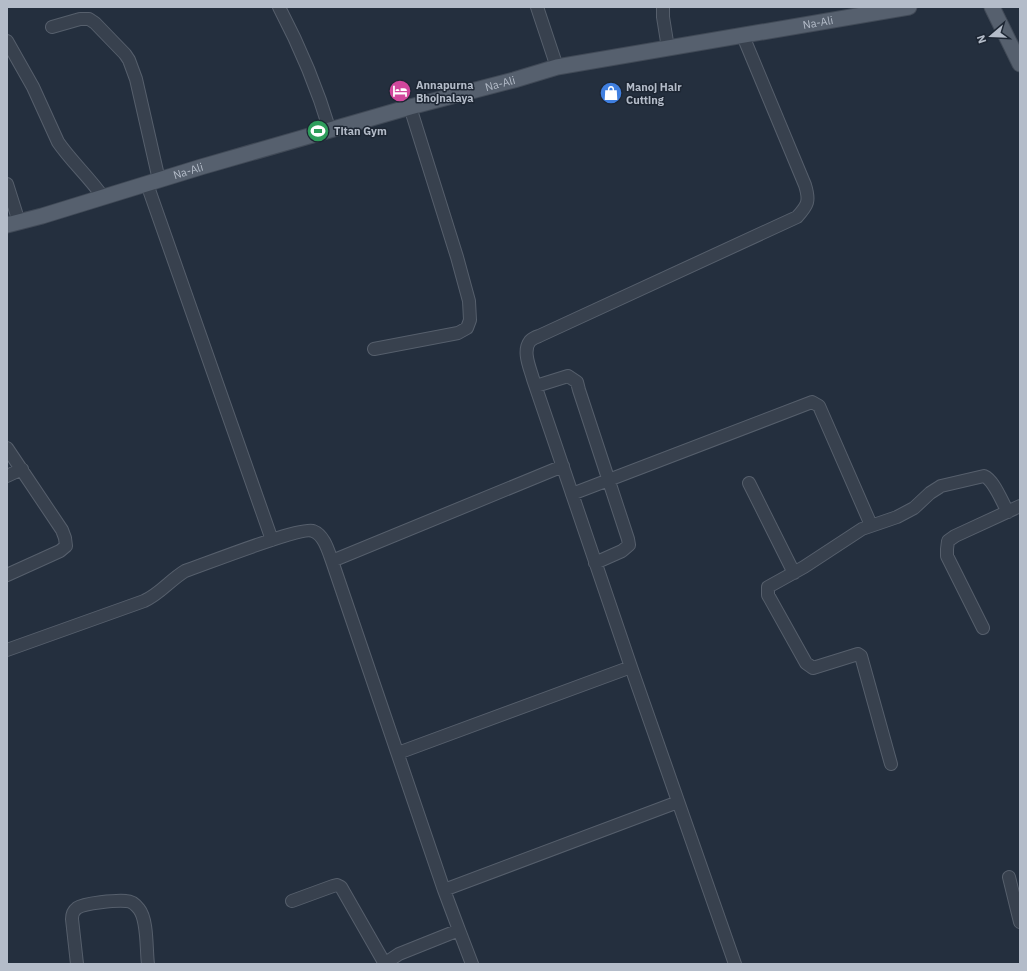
<svg xmlns="http://www.w3.org/2000/svg" width="1027" height="971" font-family="'IBM Plex Sans',sans-serif">
  <style>
    .lines { fill: none; stroke-linecap: round; stroke-linejoin: round }
    .minor-casing { stroke: #565f6c; stroke-width: 14 }
    .major-casing { stroke: #414a57; stroke-width: 17 }
    .minor { stroke: #38414e; stroke-width: 12 }
    .major { stroke: #56606e; stroke-width: 15 }
    .labels { text-anchor: middle; dominant-baseline: central; stroke-width: 3; stroke-linejoin: round; paint-order: stroke }
    .street-label { font-size: 11px; fill: #b4bcc9; stroke: #1d2633 }
    .poi-label { font-size: 11px; font-weight: bold; fill: #b4bcc9; stroke: #1d2633; text-anchor: start }
  </style>
  <rect width="100%" height="100%" fill="#242f3e"/>
  <g class="lines">
    <g class="minor-casing">
      <path id="minor" d="M279,7C300,47 317,87 330,131
        M537,7L557,67
        M663,7V17L668,48
        M52,27L80,19H89L95,23L125,54L129,60L136,79L159,180
        M7,41L33,87L58,142C71,161 89,177 103,197
        M7,184L19,222
        M147,184L272,540
        M374,349L458,333L467,328L470,320L469,301L457,257L410,107
        M536,386L568,376L577,382L579,390L628,539L629,545L622,551L595,563
        M7,448L62,530L65,538L66,546L60,551L7,575
        M7,476L22,469
        M749,483L794,573
        M572,494L812,402L819,406L871,525
        M332,561L563,466
        M983,628L947,556V549L948,541L955,536L1020,506
        M7,650L144,601C160,594 170,580 185,571C203,565 301,526 313,531C324,535 328,550 332,561L444,890L459,930L399,954L390,960L388,964
        M631,667L735,964
        M398,753L631,667L533,379C530,368 522,351 530,341C532,339 536,337 539,336L797,217C808,205 810,201 805,185L743,36
        M891,764L861,656L858,654L813,668L806,663L768,595V587L804,567L862,529L897,517L914,508L930,493L941,486L984,476C994,480 1002,502 1008,512
        M1009,877L1020,922
        M444,890L678,802
        M292,901L333,886L337,885L341,887L385,964
        M459,930L472,964
        M77,964L72,919C72,914 73,911 77,908C84,903 117,900 126,901C131,901 136,905 139,909C148,920 146,950 148,964"/>
    </g>
    <g class="major-casing">
      <g id="major">
        <path d="M992,7L1020,64"/>
        <path id="s1" d="M7,225L42,216L201,167L410,107L514,80L557,67L909,7"/>
      </g>
    </g>
    <use href="#minor" class="minor"/>
    <use href="#major" class="major"/>
  </g>
  <defs>
    <g id="hotel-disc" transform="scale(1.15)"><circle r="9.5" fill="#d1479c" stroke="#1d2633"/><path d="M-6-4.5h1.5V1H6V5H4.5V3h-9V5H-6ZM-4 0a1.8 1.8 0 1 1 3.6 0ZM.5 0V-2.5h3Q6-2.5 6 0Z" fill="#fff"/></g>
    <g id="shop-disc" transform="scale(1.15)"><circle r="9.5" fill="#3f7fe0" stroke="#1d2633"/><path d="M-5-2.5h2.3a2.7 3.5 0 0 1 5.4 0H5L5.5 6h-11ZM-1.5-2.5h3a1.5 2.3 0 0 0-3 0Z" fill="#fff"/></g>
    <g id="stadium-disc" transform="scale(1.15)"><circle r="9.5" fill="#2e9e5b" stroke="#1d2633"/><path d="M0-5a6.5 5 0 1 0 0 10a6.5 5 0 1 0 0-10ZM-3.5-1.8h7v3.6h-7Z" fill="#fff"/></g>
  </defs>
  <g fill-rule="evenodd">
    <use href="#hotel-disc" x="400" y="91"/>
    <use href="#shop-disc" x="611" y="93"/>
    <use href="#stadium-disc" x="318" y="131"/>
  </g>
  <g class="labels">
    <g class="street-label">
      <text stroke="none"><textPath href="#s1" startOffset="837">Na-Ali</textPath></text>
      <text stroke="none"><textPath href="#s1" startOffset="513">Na-Ali</textPath></text>
      <text stroke="none"><textPath href="#s1" startOffset="189">Na-Ali</textPath></text>
    </g>
    <g class="poi-label">
      <text x="416" y="85">Annapurna<tspan x="416" dy="13">Bhojnalaya</tspan></text>
      <text x="626" y="87">Manoj Hair<tspan x="626" dy="13">Cutting</tspan></text>
      <text x="334" y="131">Titan Gym</text>
    </g>
  </g>
  <rect width="1027" height="971" fill="none" stroke="#b4bcc9" stroke-width="16"/>
  <g transform="translate(991 36) rotate(251)" stroke="#1d2633" stroke-width="3" paint-order="stroke">
  <path d="M0-3L7 15L0 10L-7 15Z" fill="#b4bcc9"/>
  <text y="-6" font-size="11" font-weight="bold" text-anchor="middle" fill="#b4bcc9">N</text>
  </g>
</svg>
